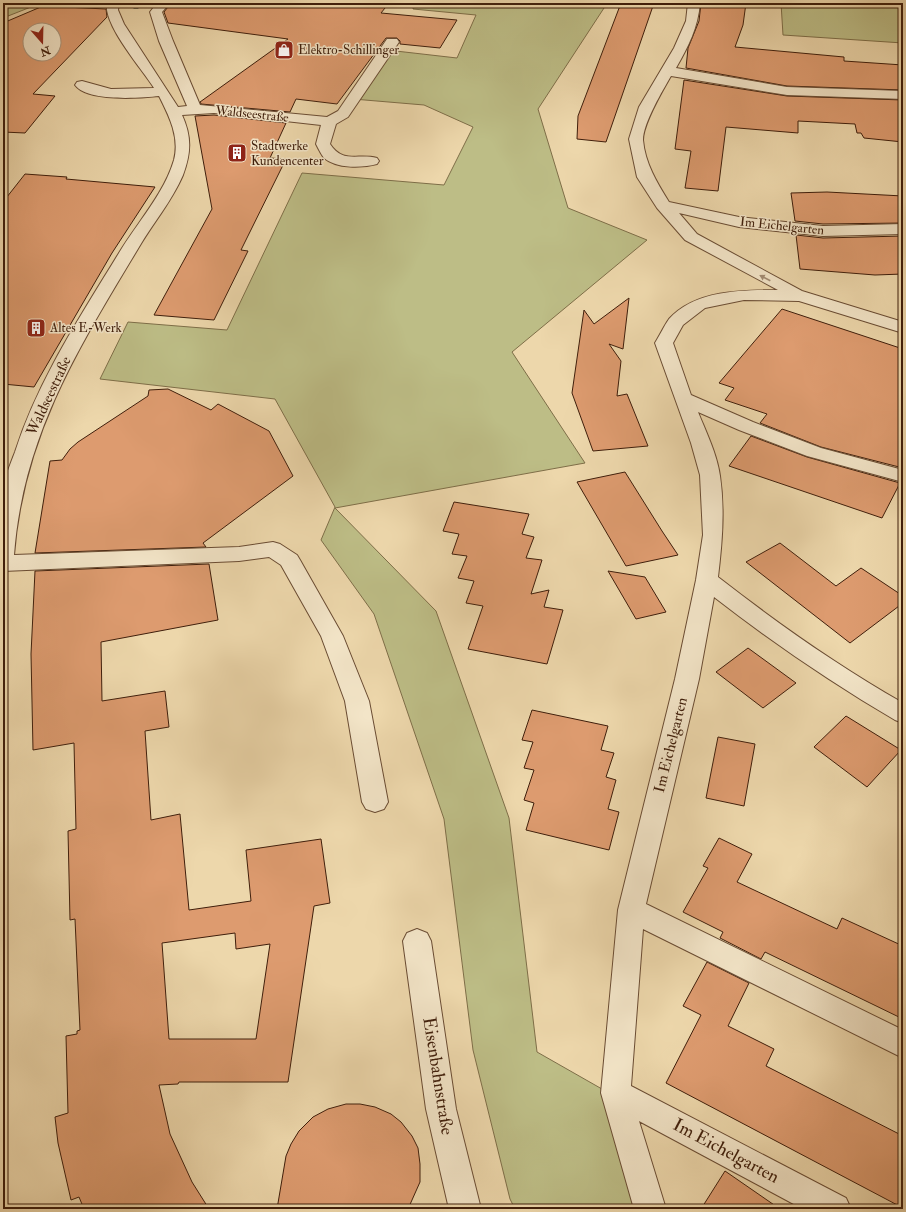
<svg xmlns="http://www.w3.org/2000/svg" width="906" height="1212" font-family="'IM FELL Double Pica',serif">
  <style>
    .green { fill: #bdbd86; stroke: #7e6e48 }
    .lines { fill: none; stroke-linecap: round; stroke-linejoin: round }
    .stream { fill: #757c69; fill-rule: evenodd }
    .building { fill: #dd9b6f; stroke: #3f1e0b; fill-rule: evenodd }
    .minor-casing { stroke: #6a4c33; stroke-width: 2 }
    .minor { fill: #f3e5c8; fill-rule: evenodd }
    .oneway { fill: #a28b73 }
    .labels { text-anchor: middle; dominant-baseline: central; stroke-width: 3; stroke-linejoin: round; paint-order: stroke }
    .far-poi-label { font-size: 13px; fill: #3f1e0b; stroke: #f3e5c8; text-anchor: start }
    .far-street-label { font-size: 13px; fill: #3f1e0b; stroke: #f3e5c8 }
    .street-label { font-size: 15px; fill: #3f1e0b; stroke: #f3e5c8 }
    .near-street-label { font-size: 18px; fill: #3f1e0b; stroke: #f3e5c8 }
  </style>
  <rect width="100%" height="100%" fill="#edd7ab"/>
  <filter id="stains"><feTurbulence type="fractalNoise" baseFrequency=".005" numOctaves="4"/><feColorMatrix values="0 0 0 0 .2 0 0 0 0 .09 0 0 0 0 .02 0 0 0 .5 -.17"/></filter>
  <radialGradient id="worn" r=".72"><stop offset=".6" stop-color="#630" stop-opacity="0"/><stop offset="1" stop-color="#630" stop-opacity=".3"/></radialGradient>
  <path class="green" d="M3,3H41L3,18Z
    M414,3H604V8L538,109L568,208L647,240L512,352L585,463L335,508L436,611L509,818L537,1052L609,1093L641,1209H515L510,1199L473,1050L444,819L374,614L321,540L335,507L275,399L100,379L128,322L227,330L302,173L444,185L473,127L424,105L353,99L387,50L457,58L476,15L413,9Z
    M781,3H903V43L783,35Z"/>
  <g class="lines">
    <path class="stream" d="M137,3H143L138,9H134L133,8Z"/>
  </g>
  <path class="building" d="M171,3H389L381,13L457,20L440,48L400,44V41L397,38H386L337,104L296,99L290,112L201,104L200,102L288,39L168,23L164,12Z
    M621,3H654L606,142L577,139L578,116Z
    M701,3H746L743,25L735,47L844,57V61L903,65V90L787,86L686,68L688,48L699,21Z
    M43,6L106,9L107,17L33,94L55,96L25,133L3,132V23ZM30,30H54V54H30Z
    M684,80L787,96L903,100V142L864,138L861,133H857L855,124L798,121V133L726,127L718,191L685,188L691,151L675,149Z
    M214,115L286,123L270,158L286,159L241,250L248,251L214,320L154,315L212,209L195,116Z
    M25,174L67,177L66,179L155,187L112,253L34,387L3,384V202Z
    M827,192L903,196V223L823,224L795,221L791,193Z
    M796,235L823,238L903,236V274L875,275L800,269Z
    M629,298L623,349L609,344L621,361L617,396L627,394L648,446L593,451L572,393L584,310L594,324Z
    M782,309L903,349V468L821,447L760,423L767,414L725,400L734,388L719,383Z
    M168,389L211,410L218,404L269,431L293,476L203,543L206,547L35,553L50,461L62,460L70,449L78,442L148,396L149,390Z
    M751,436L807,457L900,483L882,518L729,466Z
    M625,472L662,531L678,555L626,566L577,482Z
    M454,502L529,514L522,534L534,537L526,558L542,560L531,594L549,590L544,607L563,610L547,664L468,649L483,606L466,603L474,581L458,578L467,556L452,554L459,534L443,531Z
    M780,543L836,586L861,568L903,596V603L850,643L746,562Z
    M209,564L218,620L101,642L102,701L165,691L169,727L145,731L151,820L180,814L189,910L251,901L246,850L321,839L330,903L314,906L288,1082H179L178,1084L159,1085L170,1134L192,1182L209,1209H84L79,1197L71,1200L58,1143L55,1117L68,1113L66,1036L77,1034V1031L80,1030L75,919L70,920L68,831L76,829L74,743L33,750L31,654L35,571ZM235,933L236,949L270,944L256,1039H169L162,943Z
    M608,571L645,577L666,612L636,619Z
    M748,648L796,683L763,708L716,672Z
    M532,710L608,726L601,750L614,753L606,777L616,780L608,809L619,812L609,850L526,830L534,803L524,800L534,770L524,768L533,742L522,740Z
    M846,716L901,750L867,787L814,747Z
    M718,737L755,744L744,806L706,798Z
    M719,838L752,854L737,882L837,929L842,918L903,946V1019L765,952L761,959L720,938L723,932L683,912L708,868L703,866Z
    M707,962L749,983L728,1026L774,1049L766,1066L903,1136V1208L666,1083L701,1015L683,1006Z
    M346,1104H360L375,1107L391,1114L401,1122L412,1136L418,1148L420,1164V1182L408,1209H277L286,1156L291,1144L299,1131L313,1117L328,1109Z
    M725,1171L780,1209H701Z"/>
  <g class="lines">
    <g class="minor-casing">
      <path id="minor" d="M107,3H119L118,10L124,24L178,107L187,106L159,41L150,12L157,3H170L162,12L173,41L200,105L327,117L338,111L387,39H397L399,42L348,117L336,124L330,144C343,164 358,153 377,158L379,161L377,164C362,168 337,169 324,158C321,154 318,148 316,144L321,125L214,113L182,115C192,137 191,153 183,175C172,201 153,223 139,247C79,347 23,435 14,555L239,547L273,542L280,544L297,555L300,560L343,636L369,701L388,802L384,809L375,812L366,809L362,802L345,701L321,636L281,565L269,557L239,561L3,571C3,545 0,518 3,492C4,479 10,465 15,452C38,380 80,317 119,253C137,223 164,194 174,160C180,137 169,116 159,96C140,98 87,102 75,85L77,82L82,81L111,89L154,88C142,69 103,25 107,3Z
        M688,3H700C698,28 688,47 676,68L787,87L903,91V99L787,95L671,76C663,90 643,123 643,140C645,163 657,183 669,202L739,217L823,226L903,224V234L823,236L739,227L679,213L697,234L802,291L903,322V333L799,301L744,300L705,308L683,325L673,343L691,395L753,422L821,448L903,470V482L807,456L739,430L698,412C706,432 717,454 720,476C725,510 722,544 718,577C777,623 838,666 903,703V723L895,720C832,683 772,642 714,597L699,679L646,904L903,1030V1058L643,929L631,1086L846,1198L851,1209H803L639,1121L666,1209H634L601,1093L618,910L675,679L696,580L703,535L700,475L691,443L655,343C660,335 664,326 669,319C695,290 742,290 778,290L685,240L657,208L637,177L629,139L639,107L674,48L686,21Z
        M417,929L427,933L431,941L456,1109L481,1209H449L426,1109L403,941L407,933Z"/>
    </g>
    <use href="#minor" class="minor"/>
  </g>
  <defs><path id="oneway-solid" d="M-6-.8H1V-3.2L6.5 0L1 3.2V.8H-6Z"/></defs>
  <use class="oneway" href="#oneway-solid" transform="translate(765 278) rotate(-153)"/>
  <defs>
    <g id="shop-square" transform="scale(1)"><rect x="-9" y="-9" width="18" height="18" rx="4" fill="#8f2418" stroke="#f3e5c8"/><path d="M-5-2.5h2.3a2.7 3.5 0 0 1 5.4 0H5L5.5 6h-11ZM-1.5-2.5h3a1.5 2.3 0 0 0-3 0Z" fill="#fff"/></g>
    <g id="building-square" transform="scale(1)"><rect x="-9" y="-9" width="18" height="18" rx="4" fill="#8f2418" stroke="#f3e5c8"/><path d="M-4-6H4V6H1V3H-1V6H-4ZM-2.5-4.3h1.7v1.8h-1.7ZM.8-4.3h1.7v1.8H.8ZM-2.5-1h1.7V.8h-1.7ZM.8-1h1.7V.8H.8Z" fill="#fff"/></g>
  </defs>
  <g fill-rule="evenodd">
    <use href="#shop-square" x="284" y="50"/>
    <use href="#building-square" x="237" y="153"/>
    <use href="#building-square" x="36" y="328"/>
  </g>
  <g class="labels">
    <g class="far-poi-label">
      <text x="298" y="50">Elektro-Schillinger</text>
      <text x="251" y="146">Stadtwerke<tspan x="251" dy="15">Kundencenter</tspan></text>
      <text x="50" y="328">Altes E-Werk</text>
    </g>
    <g class="far-street-label">
      <text transform="translate(252 114) rotate(6)">Waldseestraße</text>
      <text transform="translate(782 226) rotate(6)">Im Eichelgarten</text>
    </g>
    <g class="street-label">
      <text transform="translate(49 396) rotate(-65)">Waldseestraße</text>
      <text transform="translate(671 745) rotate(-76)">Im Eichelgarten</text>
    </g>
    <g class="near-street-label">
      <text transform="translate(438 1076) rotate(81)">Eisenbahnstraße</text>
      <text transform="translate(726 1151) rotate(28)">Im Eichelgarten</text>
    </g>
  </g>
  <rect width="906" height="1212" fill="none" stroke="#edd7ab" stroke-width="16"/>
  <rect x="4" y="4" width="898" height="1204" fill="none" stroke="#3f1e0b" stroke-width="2"/>
  <rect x="8" y="8" width="890" height="1196" fill="none" stroke="#3f1e0b"/>
  <g transform="translate(42 42) rotate(160)"><circle r="19" fill="#f3e5c8" stroke="#ab957c"/>
  <path d="M0-3L7 15L0 10L-7 15Z" fill="#8f2418"/>
  <text y="-6" font-size="11" font-weight="bold" text-anchor="middle" fill="#3f1e0b">N</text>
  </g>
  <rect width="100%" height="100%" filter="url(#stains)"/>
  <rect width="100%" height="100%" fill="url(#worn)"/>
</svg>
